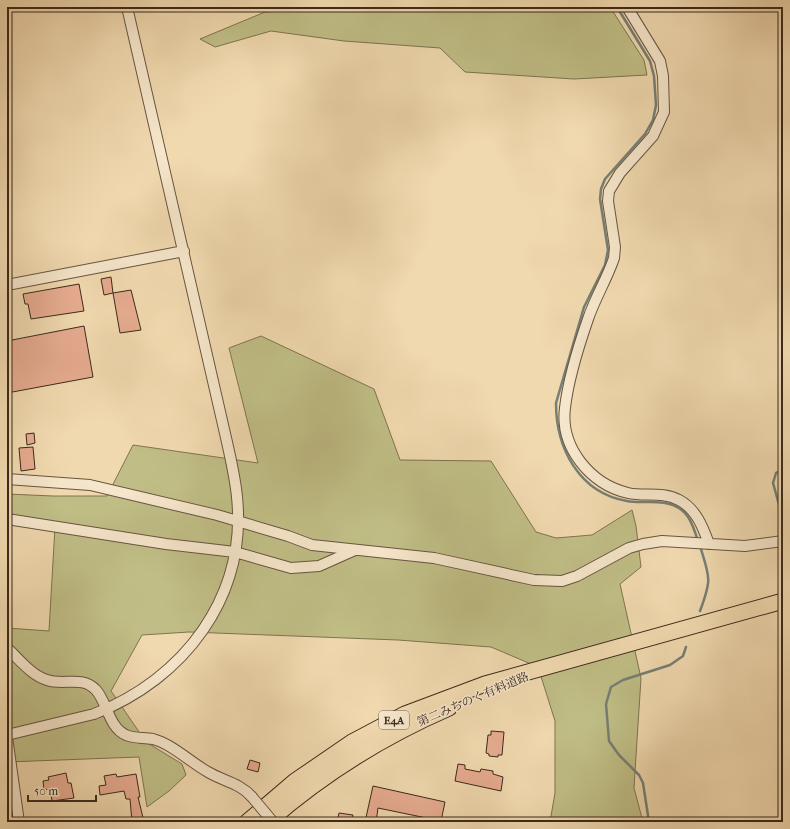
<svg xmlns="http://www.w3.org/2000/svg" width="790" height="829" font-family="'IM FELL French Canon','Noto Serif JP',serif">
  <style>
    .green { fill: #c0be86; stroke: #7e7451 }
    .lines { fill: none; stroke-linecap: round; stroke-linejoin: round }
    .stream { stroke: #757f76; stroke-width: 2.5 }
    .building { fill: #e7ac91; stroke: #3b291c }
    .minor-casing { stroke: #685541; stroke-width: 12 }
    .highway-casing { stroke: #3b291c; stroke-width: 17 }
    .minor { stroke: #f6e6cb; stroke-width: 10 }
    .highway { stroke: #f1d9af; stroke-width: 15 }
    .minor-bridge-casing { stroke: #685541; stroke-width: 12; stroke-linecap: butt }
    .minor-bridge { stroke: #f6e6cb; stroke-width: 10 }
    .labels { text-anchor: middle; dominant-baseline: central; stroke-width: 3; stroke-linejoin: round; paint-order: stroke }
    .shield { fill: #f6e6cb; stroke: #736250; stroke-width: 1 }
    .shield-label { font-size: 11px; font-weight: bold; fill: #3b291c }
    .street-label { font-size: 12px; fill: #3b291c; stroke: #f6e6cb }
  </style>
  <rect width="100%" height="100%" fill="#f1d9af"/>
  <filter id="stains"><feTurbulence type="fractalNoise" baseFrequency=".005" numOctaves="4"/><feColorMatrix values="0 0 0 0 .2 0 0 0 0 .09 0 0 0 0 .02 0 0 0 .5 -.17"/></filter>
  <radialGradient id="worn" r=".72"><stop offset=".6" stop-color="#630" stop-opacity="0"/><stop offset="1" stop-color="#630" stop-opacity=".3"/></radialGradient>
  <path class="green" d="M338,7H610L644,60L647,75L574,79L465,72L440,48L344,41L271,31L215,47L200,39L265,12Z
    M261,336L374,389L400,460L491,461L536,532L556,538L592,535L632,510L636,526L641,567L620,584L641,678L634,788L643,822H550L555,793V721L538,667L491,647L398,640L189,632L142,635L111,691L146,742L182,764L186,775L169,791L147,807L139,757L7,762V628L49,631L55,527L7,519V494L53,496H107L133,445L258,463L229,348Z"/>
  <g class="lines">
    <path class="stream" d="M617,7L650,61L654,76L656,105L653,120L645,134L605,179L601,189L600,199L608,250L605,265L584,307L556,403C556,448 579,493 627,501C642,504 658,499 673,505C689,511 693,526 698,541
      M783,470L776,473L773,483L783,519
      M700,546C710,578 712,579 700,611
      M649,822L643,783L639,775L619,755L609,741L606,704L611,687L623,680L670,665L683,656L686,647"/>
  </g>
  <path class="building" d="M111,277L113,293L104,295L101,279Z
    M79,284L84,311L31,319L28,304H25L23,294Z
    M131,290L141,330L120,333L113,293Z
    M84,326L93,377L7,393V341Z
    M34,433L35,443L27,445L26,434Z
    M33,447L35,469L21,471L19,448Z
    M491,731L504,732L502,755H498V757L489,756V754L486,753L488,735H491Z
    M250,760L260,763L258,772L247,769Z
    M458,764L465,765V769L480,772L481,769L493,771V774L503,777L501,791L455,781Z
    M66,773L68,783H71L74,798L52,801L50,789L44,790L43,781L49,780L48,777Z
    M116,774L117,777L136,774L140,797H138L144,822H132L130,799H126L124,791L100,795L99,786L106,785L104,776Z
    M373,786L445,802L441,821L378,808L376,822H365Z
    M339,813L353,815L352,822H337Z"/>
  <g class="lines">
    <g class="minor-casing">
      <path id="minor" d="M627,7L660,61L663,76L664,112L653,136L620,173L609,191L608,201L615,247L614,258C607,279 595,298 588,319C579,345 568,381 565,408C560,447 590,484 628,493C645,497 662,491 679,500C696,509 703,527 709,544
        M7,285L184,251
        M7,479L90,485L217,515L288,536L312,545L434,558L534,580L562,581L577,576L629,548L643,544L662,541L745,546L783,541
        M7,519L166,544L235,552L291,568L319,566L355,550
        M7,648C19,659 31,675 47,680C64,686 82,675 96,690C107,702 109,728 126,735C134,739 144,737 153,739C172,744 190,762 208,772C223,781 240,783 252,797
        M7,735L94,714C184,679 247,597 237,497C235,475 229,451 224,429L127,7
        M7,737L19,822"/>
    </g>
    <g class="highway-casing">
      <path id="highway" d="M247,822L295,781L352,742L405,714L485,684L783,601
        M268,822C323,774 382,737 449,708"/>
    </g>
    <use href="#minor" class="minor"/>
    <use href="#highway" class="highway"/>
    <g class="minor-bridge-casing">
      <path id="minor-bridge" d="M252,797L273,822"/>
    </g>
    <use href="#minor-bridge" class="minor-bridge"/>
  </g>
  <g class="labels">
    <rect class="shield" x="379" y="711" width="30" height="18" rx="3"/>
    <g class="shield-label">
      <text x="394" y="720">E4A</text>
    </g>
    <g class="street-label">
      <text transform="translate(473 699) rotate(-23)">第二みちのく有料道路</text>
    </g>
  </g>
  <rect width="790" height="829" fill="none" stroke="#f1d9af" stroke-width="24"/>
  <rect x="8" y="8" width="774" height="813" fill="none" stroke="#3b291c" stroke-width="2"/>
  <rect x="12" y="12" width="766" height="805" fill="none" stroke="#3b291c"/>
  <path d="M28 795v6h68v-6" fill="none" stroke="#3b291c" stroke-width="2"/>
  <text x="34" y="795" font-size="12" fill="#3b291c" stroke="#f6e6cb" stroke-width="3" paint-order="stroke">50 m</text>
  <rect width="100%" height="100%" filter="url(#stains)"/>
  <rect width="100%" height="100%" fill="url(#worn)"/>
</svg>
